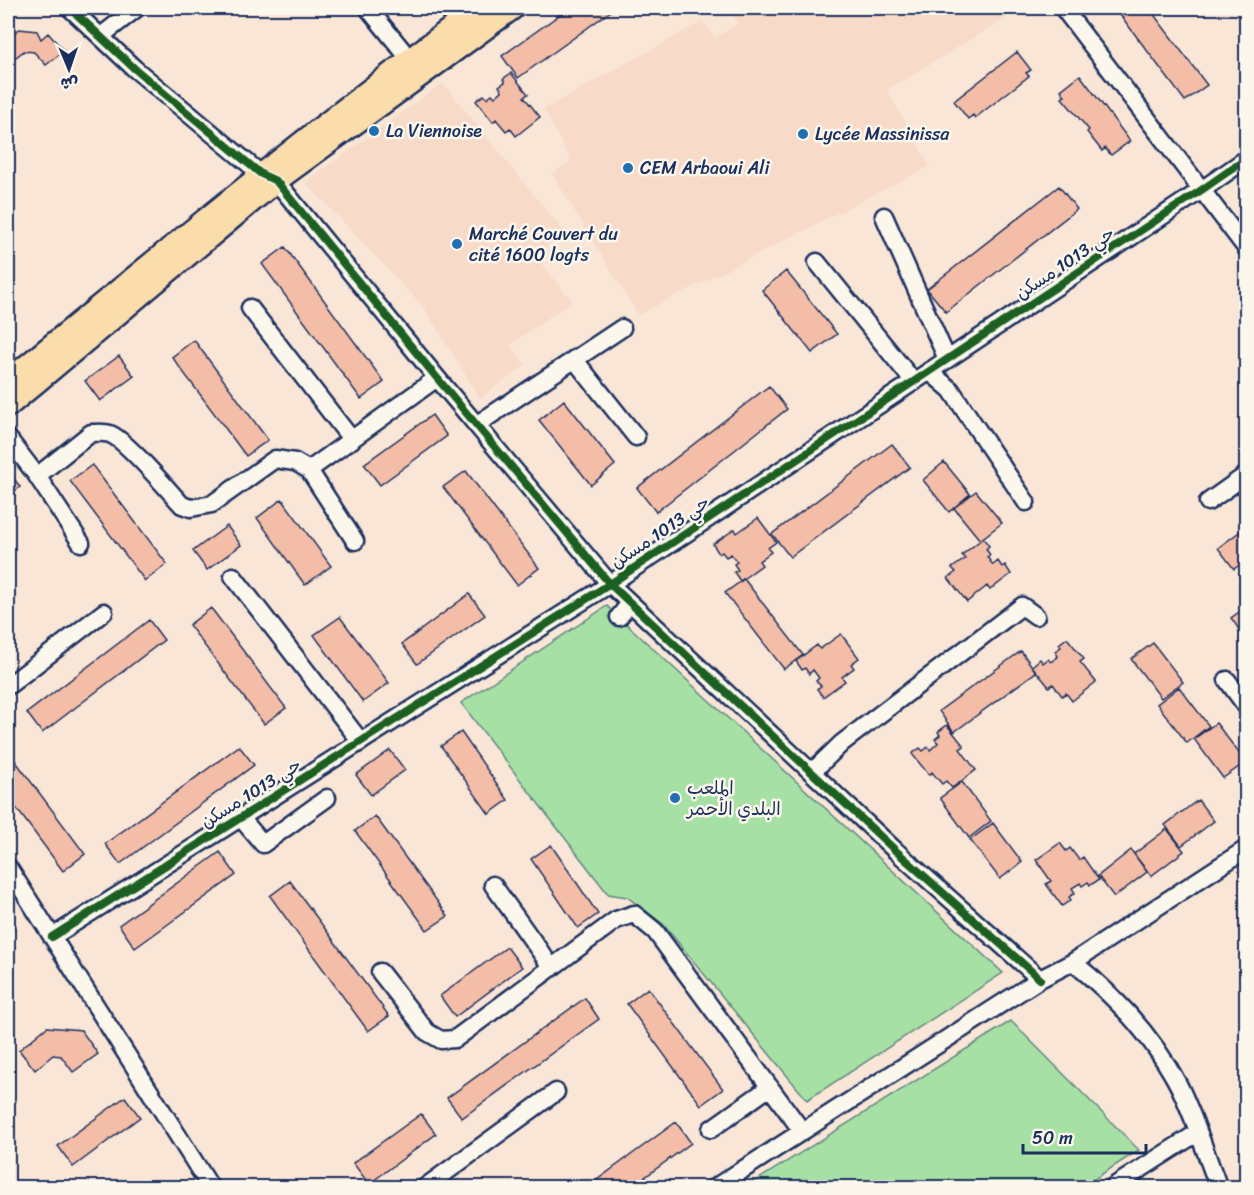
<svg xmlns="http://www.w3.org/2000/svg" width="1254" height="1195" font-family="Sriracha,'Playpen Sans Arabic',sans-serif">
  <style>
    .built { fill: #f8dac9 }
    .green { fill: #a7e0a5; stroke: #618882; stroke-width: 1.5 }
    .building { fill: #f4bda7; stroke: #1b2f5e; stroke-width: 1.5 }
    .lines { fill: none; stroke-linecap: round; stroke-linejoin: round }
    .minor-casing { stroke: #1b2f5e; stroke-width: 21 }
    .major-casing { stroke: #1b2f5e; stroke-width: 26 }
    .minor { stroke: #fbf7ec; stroke-width: 16 }
    .major { stroke: #fbddab; stroke-width: 21 }
    .cycleway-casing { stroke: #fbf7ec; stroke-width: 11 }
    .cycleway { stroke: #1b5e20; stroke-width: 8 }
    .poi-dot { fill: #1f6fb2; stroke: #fbf7ec; stroke-width: 2 }
    .labels { text-anchor: middle; dominant-baseline: central; stroke-width: 5; stroke-linejoin: round; paint-order: stroke }
    .poi-label { font-size: 18px; fill: #1b2f5e; stroke: #fbf7ec; text-anchor: start }
    .street-label { font-size: 18px; fill: #1b2f5e; stroke: #fbf7ec }
  </style>
  <rect width="100%" height="100%" fill="#f9e6d7"/>
  <filter id="ink" filterUnits="userSpaceOnUse"><feTurbulence type="fractalNoise" baseFrequency=".0167" numOctaves="2"/><feDisplacementMap in="SourceGraphic" scale="12" xChannelSelector="R" yChannelSelector="G"/><feConvolveMatrix kernelMatrix="1 2 1 2 8 2 1 2 1" color-interpolation-filters="sRGB"/></filter>
  <g filter="url(#ink)">
    <path class="built" d="M741,8H1011L1014,13L887,90L930,166L638,315L552,174L571,162L544,109L703,21L715,38L738,24L731,12Z
      M443,83L564,232L535,256L572,301L510,345L526,365L480,398L423,306L305,182Z"/>
    <path class="green" d="M607,606L619,617L1003,973L807,1100L663,924L627,897L608,894L461,703Z
      M1011,1021L1139,1150L1082,1187H746Z"/>
    <path class="building" d="M569,8H615L518,78L502,56Z
      M1115,8H1149L1207,85L1185,101Z
      M19,29L37,31L41,39L48,33L64,51L46,65L34,52L24,51L8,63V38Z
      M1017,52L1031,70L1026,73L1029,76L975,118L973,115L968,119L954,101Z
      M511,73L528,94L524,97L540,117L516,136L510,128L506,131L496,119L493,122L476,101L484,95L487,98L492,94L495,97L502,91L499,86L505,82L503,79Z
      M1080,75L1130,141L1111,155L1105,148L1102,151L1087,132L1089,130L1062,98L1065,96L1061,90Z
      M1246,80V93L1240,85Z
      M1059,186L1077,209L946,312L927,289Z
      M285,247L384,382L361,399L262,264Z
      M786,271L837,334L812,353L762,290Z
      M194,340L268,440L246,456L172,357Z
      M119,356L134,376L100,401L85,381Z
      M769,386L787,409L656,512L637,488Z
      M564,400L615,465L591,485L539,420Z
      M432,415L447,436L380,485L364,464Z
      M892,444L910,467L790,557L772,534Z
      M944,462L970,494L949,512L923,480Z
      M92,465L167,564L145,581L70,481Z
      M8,470L20,487L8,496Z
      M466,471L539,568L517,585L443,487Z
      M976,491L1002,523L980,540L954,508Z
      M282,499L331,566L305,585L257,518Z
      M758,518L776,542L768,548L771,552L759,561L762,565L740,581L734,572L738,570L734,564L737,562L731,554L726,557L722,552L719,554L713,544L735,529L737,533Z
      M227,526L241,545L207,570L193,551Z
      M1246,527V560L1234,569L1218,548Z
      M983,538L989,546L986,549L990,555L987,557L993,565L998,561L1002,567L1005,565L1011,574L990,590L987,586L967,602L948,578L956,572L952,568L965,559L962,555Z
      M744,579L803,655L784,669L725,593Z
      M469,594L485,615L417,664L402,644Z
      M1246,607V639L1231,618Z
      M211,608L286,708L264,724L189,625Z
      M340,617L389,683L363,702L314,635Z
      M149,620L164,640L42,733L27,713Z
      M841,634L859,658L851,664L854,668L842,677L845,681L823,697L817,689L821,686L816,681L819,678L813,670L809,674L805,668L802,670L796,661L817,645L820,649Z
      M1067,638L1084,659L1080,662L1096,682L1072,701L1066,693L1062,696L1053,684L1049,687L1032,666L1040,659L1043,663L1048,659L1051,662L1058,656L1055,651L1061,647L1059,644Z
      M1153,643L1183,682L1161,698L1131,659Z
      M1021,651L1036,672L954,732L939,711Z
      M1179,687L1209,726L1187,743L1157,704Z
      M1216,723L1246,762L1223,778L1194,739Z
      M947,725L964,746L960,749L976,770L952,788L946,781L942,784L932,772L929,775L912,754L920,748L923,751L928,747L930,750L938,743L935,739L940,735L938,732Z
      M461,732L508,800L489,814L441,746Z
      M239,746L254,765L120,864L105,844Z
      M390,750L405,770L371,795L356,775Z
      M11,755L85,854L63,871L8,797V757Z
      M962,782L991,821L969,838L940,798Z
      M1198,800L1214,821L1181,846L1165,825Z
      M375,816L448,916L427,930L355,831Z
      M993,823L1022,862L1000,879L970,840Z
      M1167,829L1184,851L1151,876L1134,854Z
      M1060,843L1066,851L1070,848L1079,860L1083,857L1099,880L1090,885L1088,882L1082,886L1080,883L1072,888L1075,893L1069,897L1071,900L1062,906L1046,884L1051,881L1036,860Z
      M551,845L598,914L578,928L531,859Z
      M1131,850L1147,872L1114,897L1098,876Z
      M220,852L236,875L135,948L119,925Z
      M290,881L389,1016L368,1031L270,896Z
      M8,912L16,926L8,932Z
      M507,947L522,967L455,1017L440,996Z
      M648,988L723,1089L701,1105L627,1004Z
      M585,998L599,1019L462,1118L447,1098Z
      M47,1027L81,1030L98,1054L73,1072L61,1056L53,1055L35,1070L19,1050Z
      M125,1097L140,1117L73,1167L58,1146Z
      M421,1114L436,1134L369,1184L353,1163Z
      M676,1122L691,1143L630,1188H586Z"/>
    <g class="lines">
      <g class="minor-casing">
        <path id="minor" d="M70,8L135,69L261,174L276,181L437,378L610,584L896,851L1040,979
          M368,8L416,67
          M1063,8L1246,248
          M101,36L137,8
          M884,216L947,359
          M817,262L914,382
          M250,308L352,440
          M574,359L636,437
          M929,371L951,390L1026,502
          M476,425L622,328
          M8,438L37,476L91,433C98,433 104,432 110,434C126,440 168,490 182,505L191,508L212,504L275,459L295,462L309,470L437,378
          M309,470L355,541
          M37,476L81,543
          M1208,502L1246,475
          M233,576L361,742
          M619,617L630,603
          M1227,680L1246,706
          M8,686L104,612
          M812,772L842,743L1022,606L1036,616
          M241,818L263,844L327,798
          M8,867L211,1188
          M493,885L552,968
          M52,937L610,584L1203,189L1246,159
          M1073,962C1115,996 1152,1035 1178,1084C1194,1115 1206,1155 1219,1188
          M380,972L427,1032L441,1040L455,1039L616,920L634,914L655,931L802,1131
          M711,1129L770,1087
          M424,1188L556,1092
          M714,1188L1040,979L1073,962L1246,849
          M1111,1188L1197,1133"/>
      </g>
      <g class="major-casing">
        <path id="major" d="M8,381C163,254 317,126 479,8
          M8,406L276,181L513,8"/>
      </g>
      <use href="#minor" class="minor"/>
      <use href="#major" class="major"/>
      <g class="cycleway-casing">
        <path id="cycleway" d="M70,8L135,69L261,174L276,181L437,378L610,584L896,851L1040,979
          M52,937L610,584L1203,189L1246,159"/>
      </g>
      <use href="#cycleway" class="cycleway"/>
    </g>
  </g>
  <g class="poi-dot">
    <circle cx="374" cy="131" r="6"/>
    <circle cx="803" cy="134" r="6"/>
    <circle cx="628" cy="168" r="6"/>
    <circle cx="457" cy="244" r="6"/>
    <circle cx="675" cy="798" r="6"/>
  </g>
  <g class="labels">
    <g class="poi-label">
      <text x="386" y="131">La Viennoise</text>
      <text x="815" y="134">Lycée Massinissa</text>
      <text x="640" y="168">CEM Arbaoui Ali</text>
      <text x="469" y="234">Marché Couvert du<tspan x="469" dy="21">cité 1600 logts</tspan></text>
      <text x="687" y="788">الملعب<tspan x="687" dy="21">البلدي الأحمر</tspan></text>
    </g>
    <g class="street-label">
      <text transform="translate(1065 263) rotate(-34)">حي 1013 مسكن</text>
      <text transform="translate(660 532) rotate(-34)">حي 1013 مسكن</text>
      <text transform="translate(251 793) rotate(-32)">حي 1013 مسكن</text>
    </g>
  </g>
  <rect width="1254" height="1195" fill="none" stroke="#fbf7ec" stroke-width="30"/>
  <rect x="15" y="15" width="1224" height="1165" fill="none" stroke="#1b2f5e" stroke-width="2" filter="url(#ink)"/>
  <g transform="translate(69 69) rotate(178)" stroke="#fbf7ec" stroke-width="4.5" paint-order="stroke">
  <path d="M0-4.5L10 22L0 15L-10 22Z" fill="#1b2f5e"/>
  <text y="-9" font-size="16" font-weight="bold" text-anchor="middle" fill="#1b2f5e">ش</text>
  </g>
  <path d="M1023 1144v9h123v-9" fill="none" stroke="#1b2f5e" stroke-width="3"/>
  <text x="1032" y="1144" font-size="18" fill="#1b2f5e" stroke="#fbf7ec" stroke-width="4.5" paint-order="stroke">50 m</text>
</svg>
